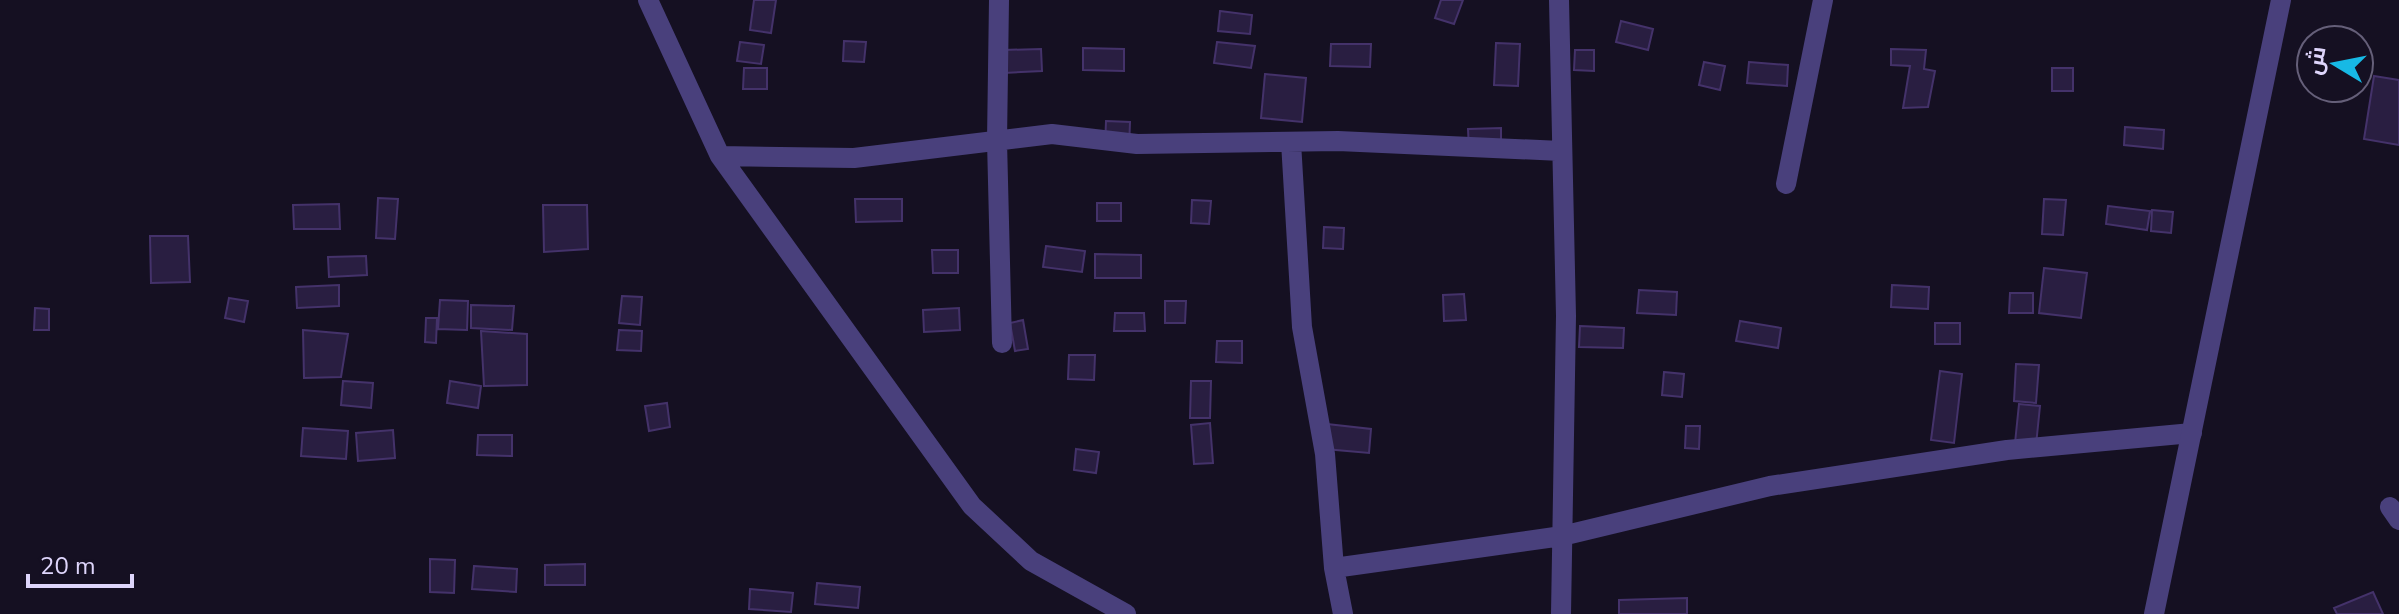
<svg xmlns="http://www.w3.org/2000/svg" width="2399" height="614" font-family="'Nunito Sans',Cairo,sans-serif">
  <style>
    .building { fill: #291e41; stroke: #44326a; stroke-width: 2 }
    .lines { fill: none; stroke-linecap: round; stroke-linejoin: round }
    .minor { stroke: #49407c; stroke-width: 20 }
    .tertiary { stroke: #49407c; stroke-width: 20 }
  </style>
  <rect width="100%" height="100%" fill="#151022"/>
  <path class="building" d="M754,0H776L771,33L750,30Z
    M1441,0H1463L1454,24L1435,18Z
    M1220,11L1252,15L1250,34L1218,31Z
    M1621,21L1653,29L1648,50L1616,42Z
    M844,41L866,42L864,62L843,61Z
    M740,42L764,45L761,64L737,61Z
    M1217,42L1255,46L1251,68L1214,63Z
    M1496,43L1520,44L1518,86L1494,85Z
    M1331,44H1371L1370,67L1330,66Z
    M1083,48L1124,49V71L1083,70Z
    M1041,49L1042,71L1004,73L1003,50Z
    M1891,49L1926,50L1924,69L1935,71L1928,107L1903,108L1910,66L1891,65Z
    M1575,50H1594V71L1574,70Z
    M1704,62L1725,66L1720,90L1699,85Z
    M1749,62L1788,65L1787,86L1747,83Z
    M744,68H767V89H743Z
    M2052,68H2073V91H2052Z
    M1265,74L1306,78L1302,122L1261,118Z
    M2374,76L2399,80V145L2364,139Z
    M1106,121L1130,122L1129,148L1105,147Z
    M2125,127L2164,130L2163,149L2124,145Z
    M1501,128V150L1469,151L1468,129Z
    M378,198L398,199L395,239L376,238Z
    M855,199H902V221L856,222Z
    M2044,199L2066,200L2063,235L2042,234Z
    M1192,200L1211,201L1209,224L1191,223Z
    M1097,203H1121V221H1097Z
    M339,204L340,229H294L293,205Z
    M543,205H587L588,249L544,252Z
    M2108,206L2150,211L2147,230L2106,224Z
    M2152,210L2173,212L2171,233L2151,231Z
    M1324,227L1344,228L1343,249L1323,248Z
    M150,236H188L190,282L151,283Z
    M1046,246L1085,251L1082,272L1043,267Z
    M932,250H958V273H933Z
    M1095,254L1141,255V278H1095Z
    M366,256L367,275L329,277L328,257Z
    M2044,268L2087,273L2081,318L2039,313Z
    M339,285V306L297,308L296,287Z
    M1892,285L1929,287L1928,309L1891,307Z
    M1639,290L1677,292L1676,315L1637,313Z
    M2010,293H2033V313H2009Z
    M1464,294L1466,320L1444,321L1443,295Z
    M622,296L642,297L640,325L619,323Z
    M229,298L248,301L244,322L225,318Z
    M440,300L468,301L467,330L438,329Z
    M1165,301H1186L1185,323H1165Z
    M471,305L514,306L512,330L471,328Z
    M35,308L49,309V330H34Z
    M959,308L960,330L924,332L923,310Z
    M1115,313H1144L1145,331H1114Z
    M426,318H437L436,343L425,342Z
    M1023,320L1028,349L1015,351L1010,323Z
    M1740,321L1781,328L1778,348L1736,341Z
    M1935,323H1960V344H1935Z
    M1580,326L1624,328L1623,348L1579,347Z
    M303,330L348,334L341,377L304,378Z
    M619,330L642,331L641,351L617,350Z
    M481,331L527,334V385L484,386Z
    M1217,341H1242V363L1216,362Z
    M1069,355H1095L1094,380L1068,379Z
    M2016,364L2039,365L2036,403L2014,401Z
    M1940,371L1962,374L1954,443L1931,440Z
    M1664,372L1684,374L1682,397L1662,395Z
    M343,381L373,383L371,408L341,405Z
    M450,381L481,386L478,408L447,403Z
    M1191,381H1211L1210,418H1190Z
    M667,403L670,427L649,431L645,406Z
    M2019,404L2040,406L2036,445L2015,443Z
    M1210,423L1213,463L1194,464L1191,425Z
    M1327,424L1371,429L1369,453L1325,449Z
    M1686,426H1700L1699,449L1685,448Z
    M303,428L348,431L346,459L301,456Z
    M393,430L395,458L358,461L356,433Z
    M478,435H512V456L477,455Z
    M1076,449L1099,452L1096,473L1074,470Z
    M430,559L455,560L454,593L430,592Z
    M585,564V585H545V565Z
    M474,566L517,569L516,592L472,589Z
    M817,583L860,587L858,608L815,604Z
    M750,589L793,593L791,612L749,609Z
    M2373,592L2383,614H2337L2334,608Z
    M1687,598V614H1619V600Z"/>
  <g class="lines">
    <path class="minor" d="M648,0L720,156L972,506L1031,561L1126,614
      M999,0L997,141L1002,343
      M1559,0L1566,316L1561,614
      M1291,142L1302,327L1325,454L1334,568L1343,614
      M720,156L854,158L1052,134L1137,144L1338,141L1561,151
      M1786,184L1823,0
      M2390,507L2399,520
      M1334,568L1562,536L1770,486L2007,450L2192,433"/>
    <path class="tertiary" d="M2154,614L2281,0"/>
  </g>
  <g transform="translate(2335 64) rotate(280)"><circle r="38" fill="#151022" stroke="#655f79" stroke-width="2"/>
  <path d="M0-6L14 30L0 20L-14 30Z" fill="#17b9e5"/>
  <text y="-12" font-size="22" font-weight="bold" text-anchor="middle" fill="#ded5fb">ش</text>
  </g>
  <path d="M28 574v12h104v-12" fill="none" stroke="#ded5fb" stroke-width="4"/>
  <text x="40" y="574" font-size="24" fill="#ded5fb" stroke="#151022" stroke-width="6" paint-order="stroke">20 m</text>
</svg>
